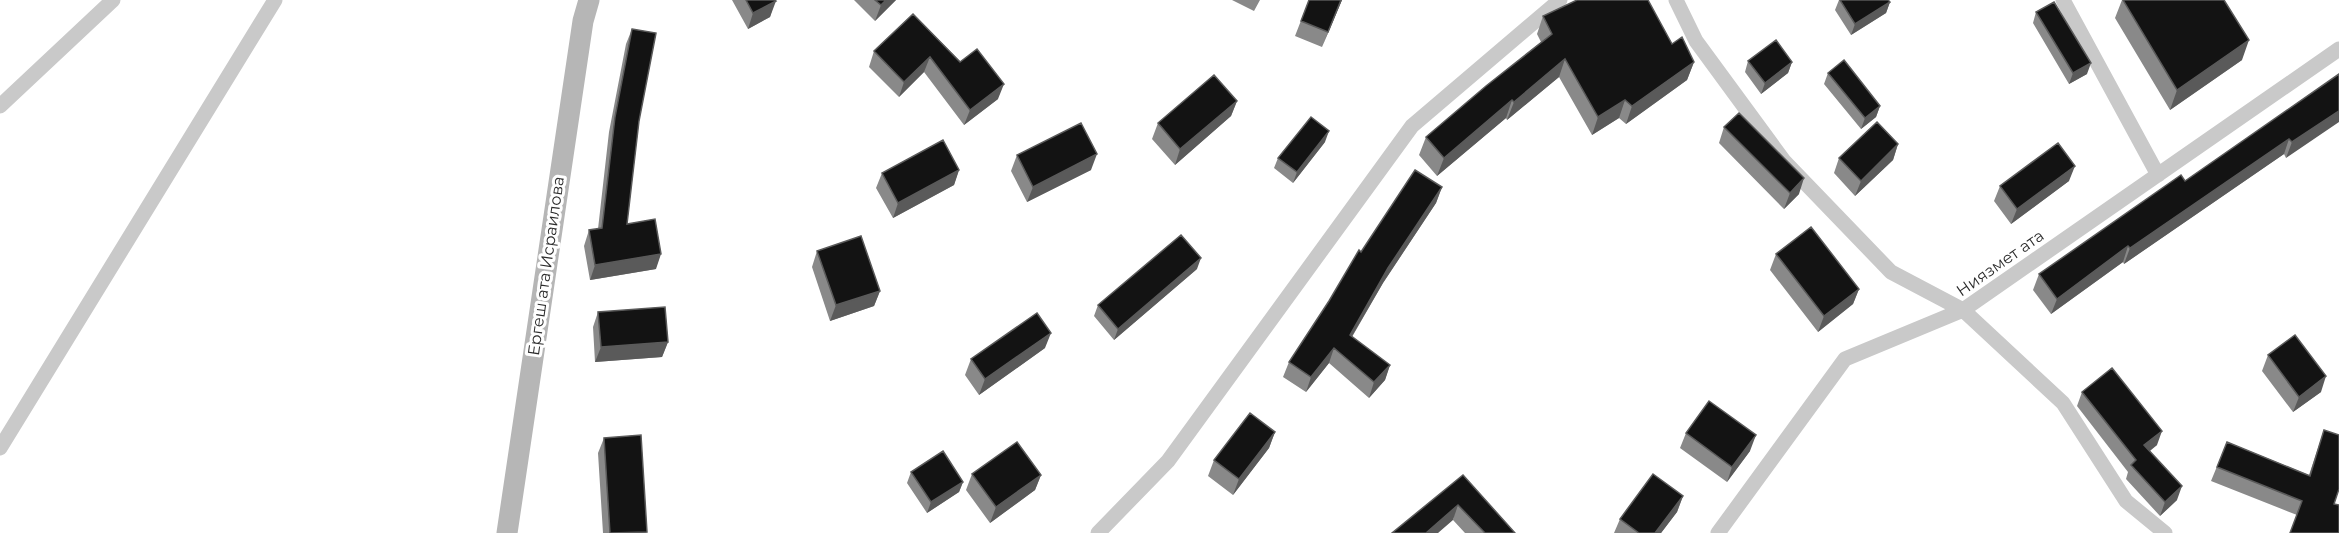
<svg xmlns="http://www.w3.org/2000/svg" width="2339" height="533" font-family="Montserrat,sans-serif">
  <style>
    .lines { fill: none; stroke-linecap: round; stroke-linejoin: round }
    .minor { stroke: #c9c9c9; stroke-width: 15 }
    .secondary { stroke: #b6b6b6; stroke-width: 21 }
    .wall { fill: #898989 }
    .shaded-wall { fill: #5a5a5a }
    .building { fill: #131313; stroke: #5a5a5a; stroke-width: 1.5 }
    .labels { text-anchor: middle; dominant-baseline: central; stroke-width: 6; stroke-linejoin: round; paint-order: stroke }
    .street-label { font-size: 16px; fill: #2c2c2c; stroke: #fff }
  </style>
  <rect width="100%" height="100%" fill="#fff"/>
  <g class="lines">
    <path class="minor" d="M1676,0L1696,41L1784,161L1891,272L1963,310L2063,403L2126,501L2165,533
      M2063,0L2158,175
      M0,106L113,0
      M0,448L275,0
      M1098,533L1168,461L1412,126L1560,0
      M1718,533L1845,359L1963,310L2339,49"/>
    <path class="secondary" d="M507,533L583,21L589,0"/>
  </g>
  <path class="wall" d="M732,0H775L770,17L748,29Z
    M854,0H896L875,21Z
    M1232,0H1260L1254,11Z
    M1309,0H1342L1322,47L1295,36Z
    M1839,0H1888L1890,2L1886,13L1851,35L1835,10Z
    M2122,0H2224L2242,60L2170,110L2115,18Z
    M2036,12L2087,74L2069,84L2033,23Z
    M913,14L998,99L964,125L924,72L899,97L869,67L874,51Z
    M1543,16L1672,44L1694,62L1687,80L1626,124L1619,118L1592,135L1559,77L1507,120L1506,118L1437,176L1419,155L1426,137L1541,42L1537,34Z
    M632,29L639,121L627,224L656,269L590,280L584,246L589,230L598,229L609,132L626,44Z
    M1748,61L1792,62L1788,73L1761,94L1745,72Z
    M1828,73L1880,106L1876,117L1861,129L1824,84Z
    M2339,74L2286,158L2284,154L2124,264L2123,262L2051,314L2033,290L2039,274L2185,181Z
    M1237,101L1231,116L1175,165L1152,139L1158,123Z
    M1724,127L1799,194L1784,209L1719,143Z
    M1325,142L1293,183L1274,168L1278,158Z
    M1898,144L1893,160L1855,196L1834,173L1839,158Z
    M1017,155L1091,170L1027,202L1011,171Z
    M959,170L954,185L893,218L876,188L882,173Z
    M2069,181L2011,224L1994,201L2000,186Z
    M1442,187L1436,203L1383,283L1352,337L1390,365L1385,380L1369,398L1329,363L1306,392L1283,377L1289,362L1361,252Z
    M817,251L880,291L874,306L830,321L812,267Z
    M1776,254L1859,289L1853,304L1818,332L1770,270Z
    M1197,269L1114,340L1094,316L1098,305Z
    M598,312L668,342L662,357L595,362L593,327Z
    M1045,348L979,395L965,375L971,359Z
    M2268,355L2321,392L2293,412L2262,371Z
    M2082,392L2157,445L2150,451L2177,500L2160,516L2126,479L2128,472L2077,406Z
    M2324,430L2339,435L2297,515L2211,481L2227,442L2309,475Z
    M1275,432L1269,448L1233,495L1208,476L1214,460Z
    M1686,433L1750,451L1727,482L1680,448Z
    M604,438L647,532L646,533H603L598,453Z
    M911,472L963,482L959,492L927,513L907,483Z
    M972,474L1041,475L1035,490L990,523L966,490Z
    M1463,475L1515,533H1465L1453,520Z
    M1683,496L1677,512L1661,533H1614L1620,519Z"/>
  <path class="shaded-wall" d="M886,0H896L875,21L881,5Z
    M1341,0H1342L1322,47L1328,32Z
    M776,1L770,17L748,29L753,13Z
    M1890,2L1886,13L1851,35L1855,24Z
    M2249,40L2242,60L2170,110L2177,90Z
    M930,57L924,72L899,97L904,82Z
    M1565,59L1559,77L1507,120L1514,102Z
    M1694,62L1687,80L1626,124L1632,106Z
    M1792,62L1788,73L1761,94L1765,83Z
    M2091,63L2087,74L2069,84L2073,73Z
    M1004,84L998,99L964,125L970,110Z
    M1512,100L1506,118L1437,176L1444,158Z
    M1625,100L1619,118L1592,135L1598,117Z
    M1237,101L1231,116L1175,165L1180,149Z
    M1880,106L1876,117L1861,129L1865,118Z
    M2339,111V122L2286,158L2292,142Z
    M1329,131L1325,142L1293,183L1297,172Z
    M2289,139L2284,154L2124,264L2130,248Z
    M1898,144L1893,160L1855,196L1861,181Z
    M1097,154L1091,170L1027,202L1033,187Z
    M2075,166L2069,181L2011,224L2017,209Z
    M959,170L954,185L893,218L898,203Z
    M1804,178L1799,194L1784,209L1790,193Z
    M1442,187L1436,203L1383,283L1344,350L1350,335L1388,268Z
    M2128,246L2123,262L2051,314L2057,299Z
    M661,254L656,269L590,280L595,265Z
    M1201,258L1197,269L1114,340L1118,329Z
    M1859,289L1853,304L1818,332L1824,316Z
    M880,291L874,306L830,321L836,305Z
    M1051,333L1045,348L979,395L985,379Z
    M668,342L662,357L595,362L601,347Z
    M1334,348L1329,363L1306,392L1311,377Z
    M1390,365L1385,380L1369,398L1374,382Z
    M2326,376L2321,392L2293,412L2299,397Z
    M2162,431L2157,445L2139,459L2144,445Z
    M1275,432L1269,448L1233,495L1239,479Z
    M1756,435L1750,451L1727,482L1732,467Z
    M1041,475L1035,490L990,523L996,507Z
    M963,482L959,492L927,513L931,502Z
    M2182,486L2177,500L2160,516L2165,502Z
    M1683,496L1677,512L1661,533H1655Z
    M1458,505L1453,520L1438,533H1426Z"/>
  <path class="building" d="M746,0H775L776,1L753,13Z
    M875,0H886L881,5Z
    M1309,0H1341L1328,32L1301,21Z
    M1577,0H1648L1672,44L1682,37L1694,62L1632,106L1625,100L1598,117L1565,59L1514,102L1512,100L1444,158L1426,137L1486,86L1552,34L1543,16Z
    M1840,0H1888L1890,2L1855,24Z
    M2123,0H2224L2249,40L2177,90Z
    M2054,2L2091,63L2073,73L2036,12Z
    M913,14L960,62L977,49L1004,84L970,110L930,57L904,82L874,51Z
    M632,29L656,33L639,121L627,224L655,219L661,254L595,265L589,230L602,228L615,117Z
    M1776,40L1792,62L1765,83L1748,61Z
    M1844,60L1880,106L1865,118L1828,73Z
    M2339,74V111L2292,142L2289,139L2130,248L2128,246L2057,299L2039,274L2181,175L2185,181Z
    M1214,75L1237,101L1180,149L1158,123Z
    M1739,113L1804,178L1790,193L1724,127Z
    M1311,117L1329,131L1297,172L1278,158Z
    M1877,122L1898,144L1861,181L1839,158Z
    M1081,123L1097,154L1033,187L1017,155Z
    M943,140L959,170L898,203L882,173Z
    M2058,143L2075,166L2017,209L2000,186Z
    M1415,170L1442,187L1388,268L1350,335L1390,365L1374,382L1334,348L1311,377L1289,362L1329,301L1359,250L1361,252Z
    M1811,227L1859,289L1824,316L1776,254Z
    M1181,235L1201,258L1118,329L1098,305Z
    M861,236L880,291L836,305L817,251Z
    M665,307L668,342L601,347L598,312Z
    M1037,313L1051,333L985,379L971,359Z
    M2295,335L2326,376L2299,397L2268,355Z
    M2112,368L2162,431L2144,445L2182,486L2165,502L2131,465L2136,460L2082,392Z
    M1709,401L1756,435L1732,467L1686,433Z
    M1250,413L1275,432L1239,479L1214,460Z
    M2324,430L2339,435V489L2334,504L2339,505V533H2290L2302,501L2217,467L2227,442L2310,476Z
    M641,435L647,532L610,533L604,438Z
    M1017,442L1041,475L996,507L972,474Z
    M943,451L963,482L931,502L911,472Z
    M1653,474L1683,496L1655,533H1639L1620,519Z
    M1463,475L1515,533H1485L1458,505L1426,533H1392Z"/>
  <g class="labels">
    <g class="street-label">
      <text transform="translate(2000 263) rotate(-35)">Ниязмет ата</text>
      <text transform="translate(546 266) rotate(-82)">Ергеш ата Исраилова</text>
    </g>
  </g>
</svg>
